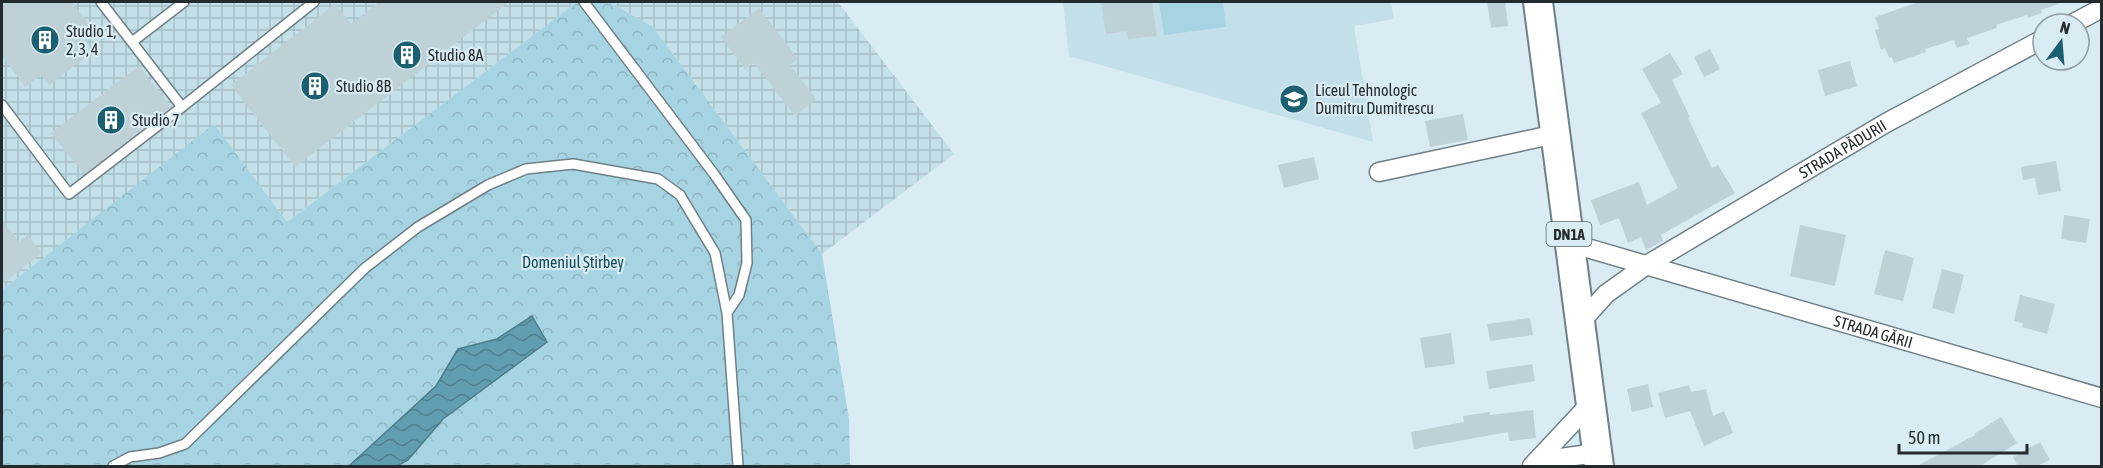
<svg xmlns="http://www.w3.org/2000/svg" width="2103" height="468" font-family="'Asap Condensed',sans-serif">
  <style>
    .built { fill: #c3dfe8 }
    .industrial { fill: url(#industrial-grid) }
    .grass { fill: #a7d4e3 }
    .park { fill: url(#park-crowns) }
    .water { fill: url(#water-waves); stroke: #4f7c8a; stroke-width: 1.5 }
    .building { fill: #bed1d7 }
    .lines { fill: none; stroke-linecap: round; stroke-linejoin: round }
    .lane-casing { stroke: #6e8086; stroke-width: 12 }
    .street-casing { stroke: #6e8086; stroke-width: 21 }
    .primary-casing { stroke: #6e8086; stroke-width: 32 }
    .lane { stroke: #fff; stroke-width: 9 }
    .street { stroke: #fff; stroke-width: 18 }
    .primary { stroke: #fff; stroke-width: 28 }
    .labels { text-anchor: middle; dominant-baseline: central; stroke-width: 4.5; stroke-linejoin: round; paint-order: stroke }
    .shield { fill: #d9ecf3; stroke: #5a6569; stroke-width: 1.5 }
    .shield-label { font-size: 15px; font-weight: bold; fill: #242b2e }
    .poi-label { font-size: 16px; fill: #242b2e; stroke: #d9ecf3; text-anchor: start }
    .street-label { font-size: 16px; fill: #242b2e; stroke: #d9ecf3 }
    .park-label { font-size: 16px; fill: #134957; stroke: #d9ecf3 }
  </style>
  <defs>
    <pattern id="industrial-grid" width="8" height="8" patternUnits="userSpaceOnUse" patternTransform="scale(1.5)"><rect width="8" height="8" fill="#c3dfe8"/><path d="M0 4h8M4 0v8" fill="none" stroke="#a7c0c7"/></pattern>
    <pattern id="park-crowns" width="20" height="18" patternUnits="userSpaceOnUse" patternTransform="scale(1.5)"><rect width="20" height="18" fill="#a7d4e3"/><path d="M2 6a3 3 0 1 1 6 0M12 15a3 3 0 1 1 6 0" fill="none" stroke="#90b6c3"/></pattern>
    <pattern id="water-waves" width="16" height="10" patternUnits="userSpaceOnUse" patternTransform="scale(1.5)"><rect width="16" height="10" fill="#619eb1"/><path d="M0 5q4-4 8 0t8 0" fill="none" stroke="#508190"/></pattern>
  </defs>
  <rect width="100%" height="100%" fill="#d9ecf3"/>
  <path class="built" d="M1063,2H1391L1394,19L1354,26L1373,142L1069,56Z"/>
  <path class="industrial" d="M2,2H577L287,222L214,125L2,290Z
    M609,2H838L954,154L822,254L653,27Z"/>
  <path class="grass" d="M1159,2H1223L1226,27L1164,35Z"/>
  <path class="park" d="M577,2H609L653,27L822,254L849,419L850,466H2V290L214,124L287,222Z"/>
  <path class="water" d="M532,316L547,342L443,419L408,460L397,466H349L436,386L458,349L497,339Z"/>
  <path class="building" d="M2,2H72L97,34L81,47L87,56L49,85L41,75L25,87L2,56Z
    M380,2H509L295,167L231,85L335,4L351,24Z
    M1101,2H1152L1157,36L1128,39L1127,31L1106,34Z
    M1487,2H1505L1508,26L1491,28Z
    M1919,2H2059V4L2041,10L2042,13L2028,18L2027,15L1996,25L1997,28L1967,38L1969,44L1957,48L1954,40L1925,49L1926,52L1894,63L1892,57L1889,58L1885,48L1881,50L1875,30L1879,29L1875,17Z
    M759,8L798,59L790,65L816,99L795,116L754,63L745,69L721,37Z
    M1710,49L1720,69L1704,77L1694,57Z
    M1670,53L1683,74L1672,80L1690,117L1688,118L1712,168L1718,165L1735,193L1661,235L1663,241L1646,250L1641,237L1628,243L1619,218L1600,225L1591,200L1639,182L1647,205L1678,188L1641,113L1661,103L1642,69Z
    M1850,61L1857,86L1825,96L1818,70Z
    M139,66L171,107L84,174L51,133Z
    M1463,114L1468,140L1430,147L1425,121Z
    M1314,157L1319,179L1284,188L1278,165Z
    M2056,161L2061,191L2038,195L2035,178L2023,180L2021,167Z
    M2064,215L2090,219L2086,243L2061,239Z
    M2,219L19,242L28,235L42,253L2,284Z
    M1800,225L1846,235L1835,286L1790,276Z
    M1885,250L1914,258L1903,301L1874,294Z
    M1942,269L1964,275L1954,314L1932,308Z
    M2020,295L2055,304L2047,334L2022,327L2023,323L2014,321Z
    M1530,318L1533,335L1490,341L1487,324Z
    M1451,333L1455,364L1425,368L1420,338Z
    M1532,364L1535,381L1489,389L1486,371Z
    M1648,384L1653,407L1632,412L1627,389Z
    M1689,385L1691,392L1706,389L1713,416L1724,411L1733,433L1704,446L1690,411L1665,418L1658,393Z
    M1533,410L1536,438L1509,441L1508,432L1414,449L1411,432L1464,422L1463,416L1490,412V415Z
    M2001,417L2017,443L1980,466H1917L1975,435L1974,434Z
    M2040,442L2050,460L2037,466H2018L2013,457Z"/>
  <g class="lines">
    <g class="lane-casing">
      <path id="lane" d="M101,2L182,107
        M584,2L714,174L746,220L747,263L739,295L727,313
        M132,42L184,2
        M2,105L69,194L182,107L314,2
        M113,466L130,457L159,453L185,444L365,268L418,227L488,185L526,169L573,164L658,179L680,195L715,253L727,313L738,466"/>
    </g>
    <g class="street-casing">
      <g id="street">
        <path d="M2072,24L2102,8"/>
        <path d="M1379,172L1556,134"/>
        <path id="s1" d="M1570,243L2102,398"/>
        <path id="s2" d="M1579,324L1606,294L1645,266L1886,123L2043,39"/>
        <path d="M1538,461L1597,453"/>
        <path d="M1532,466L1590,404"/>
      </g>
    </g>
    <g class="primary-casing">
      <path id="primary" d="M1538,2L1599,466"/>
    </g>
    <use href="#lane" class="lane"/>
    <use href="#street" class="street"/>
    <use href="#primary" class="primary"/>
  </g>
  <defs>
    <g id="building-disc" transform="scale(1.5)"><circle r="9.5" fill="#1b6072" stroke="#d9ecf3"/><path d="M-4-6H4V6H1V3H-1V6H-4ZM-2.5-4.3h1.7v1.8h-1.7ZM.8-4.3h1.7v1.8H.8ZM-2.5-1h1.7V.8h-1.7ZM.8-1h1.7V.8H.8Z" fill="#fff"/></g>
    <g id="school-disc" transform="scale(1.5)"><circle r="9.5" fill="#1b6072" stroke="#d9ecf3"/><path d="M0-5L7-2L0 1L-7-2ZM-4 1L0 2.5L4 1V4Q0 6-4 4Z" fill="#fff"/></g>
  </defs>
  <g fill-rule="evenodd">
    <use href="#building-disc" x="45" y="40"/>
    <use href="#building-disc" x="407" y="55"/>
    <use href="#building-disc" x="315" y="86"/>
    <use href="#school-disc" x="1294" y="99"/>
    <use href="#building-disc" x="111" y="120"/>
  </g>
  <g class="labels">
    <rect class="shield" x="1546.5" y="222" width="45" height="24" rx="4.5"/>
    <g class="shield-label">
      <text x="1569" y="234">DN1A</text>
    </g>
    <g class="poi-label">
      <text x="66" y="31">Studio 1,<tspan x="66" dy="18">2, 3, 4</tspan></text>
      <text x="428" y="55">Studio 8A</text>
      <text x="336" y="86">Studio 8B</text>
      <text x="1315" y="90">Liceul Tehnologic<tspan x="1315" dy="18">Dumitru Dumitrescu</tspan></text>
      <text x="132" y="120">Studio 7</text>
    </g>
    <g class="street-label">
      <text stroke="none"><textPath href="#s2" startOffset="318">STRADA PĂDURII</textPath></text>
      <text stroke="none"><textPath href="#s1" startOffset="316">STRADA GĂRII</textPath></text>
    </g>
    <g class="park-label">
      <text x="573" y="262">Domeniul Știrbey</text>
    </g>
  </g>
  <rect width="2103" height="468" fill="none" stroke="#242b2e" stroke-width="6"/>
  <g transform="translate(2061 42) rotate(16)"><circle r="28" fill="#d9ecf3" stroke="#919fa4" stroke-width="1.5"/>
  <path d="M0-4.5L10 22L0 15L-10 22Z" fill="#1b6072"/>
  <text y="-9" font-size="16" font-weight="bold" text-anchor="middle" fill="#242b2e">N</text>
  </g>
  <path d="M1899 444v9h128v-9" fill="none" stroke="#242b2e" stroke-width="3"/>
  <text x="1908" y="444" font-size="18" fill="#242b2e" stroke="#d9ecf3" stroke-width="4.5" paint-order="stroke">50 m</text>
</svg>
